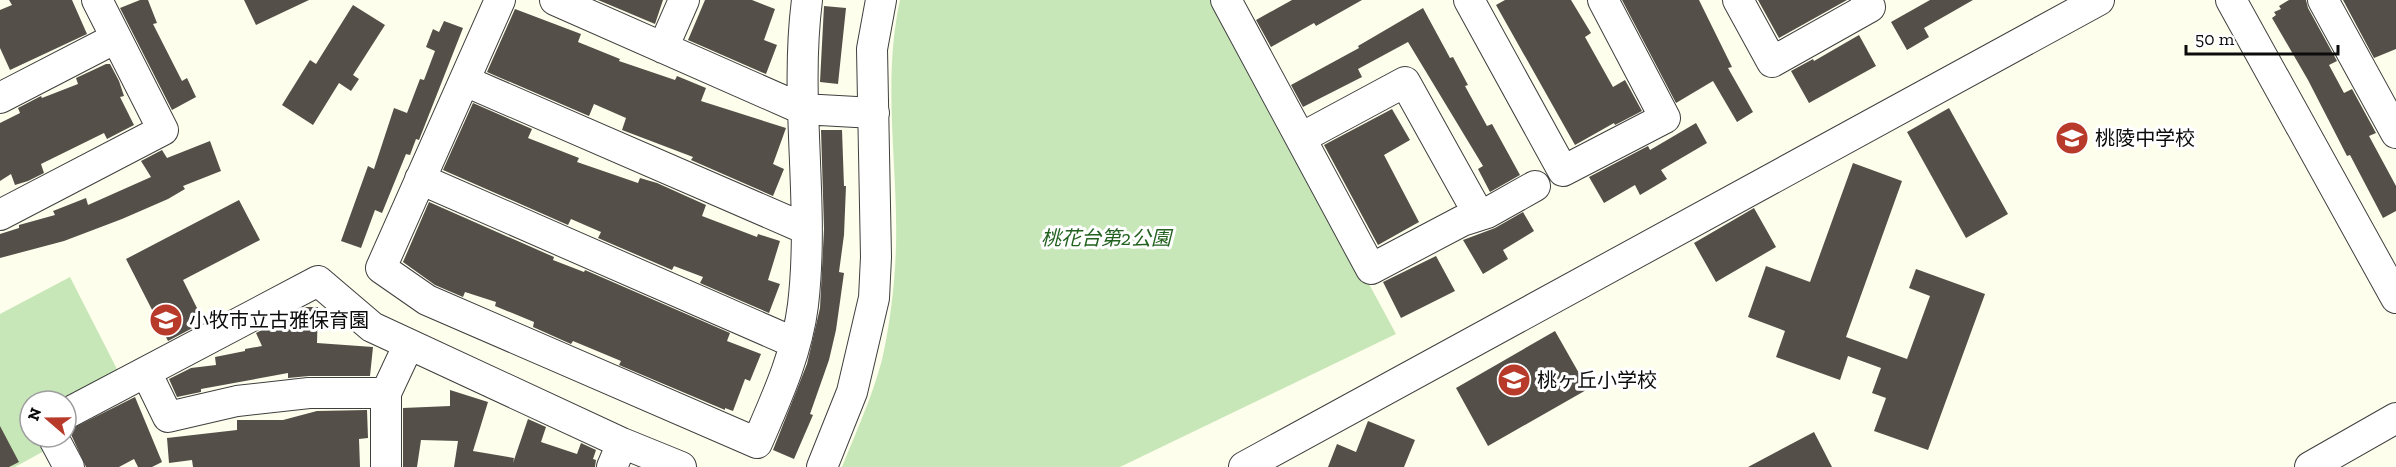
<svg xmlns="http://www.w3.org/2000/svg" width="2396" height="467" font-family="'Zilla Slab','Noto Sans JP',serif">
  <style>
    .green { fill: #c8e7b8 }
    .building { fill: #554f49 }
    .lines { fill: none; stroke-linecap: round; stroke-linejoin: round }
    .minor-casing { stroke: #3f3f3f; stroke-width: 32 }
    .minor { stroke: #fff; stroke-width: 30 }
    .labels { text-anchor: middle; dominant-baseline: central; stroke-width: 6; stroke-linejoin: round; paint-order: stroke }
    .poi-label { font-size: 20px; fill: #0c0c0c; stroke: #fff; text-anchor: start }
    .park-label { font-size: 20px; font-style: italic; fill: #22611f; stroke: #fff }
  </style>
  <rect width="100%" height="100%" fill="#fefeec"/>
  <path class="green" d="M900,0H1216L1396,334L1120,467H842C856,432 872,397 882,360C890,324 895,284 896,246C898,164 882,82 900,0Z
    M70,277L120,375L66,401H30V437H37L44,451L15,467H0V314Z"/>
  <path class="building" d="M9,0H72L87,34L10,70L0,48V10L12,5Z
    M140,0H148L157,23L153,24L182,81L187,78L196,97L172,110L120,8Z
    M244,0H309L256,25Z
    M598,0H663L655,24Z
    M705,0H752L775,9L764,40L777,45L766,74L688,40Z
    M1292,0H1362L1316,26L1314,23L1271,47L1256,20Z
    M1505,0H1571L1591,33L1585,37L1613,87L1625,80L1642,111L1615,125L1614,123L1575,145L1496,5Z
    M1622,0H1699L1732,67L1728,68L1753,112L1737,122L1713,81L1676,103Z
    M1758,0H1847L1779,38Z
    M1930,0H1973L1924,28L1929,37L1907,50L1891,22Z
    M2289,0H2306L2308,8L2337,61L2329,65L2344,93L2352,89L2376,133L2369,136L2396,186V211L2383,218L2350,155L2347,156L2308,80L2272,18L2276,15L2274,12L2281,9L2279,6Z
    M2343,0H2396V49L2374,58Z
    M353,5L385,25L353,75L359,79L351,91L339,83L313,125L282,105L310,60L316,64Z
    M824,6L846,8L838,84L820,82Z
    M1423,8L1450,58L1453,57L1468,85L1465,86L1487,126L1492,124L1520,175L1490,192L1478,169L1483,166L1408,42L1358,69L1362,77L1303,107L1291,85L1359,48L1358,46Z
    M515,9L581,34L578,42L620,59L619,61L675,80L677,76L706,88L701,101L786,128L773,164L784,169L773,196L691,160L693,157L622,130L626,118L594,104L589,116L487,72Z
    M444,21L463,28L419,140L416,139L410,155L406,154L382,213L375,210L361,248L341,241L368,166L374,169L394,108L407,113L420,79L424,80L435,51L426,47L433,29L439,32Z
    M1859,35L1876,66L1809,103L1791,71L1813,59L1814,61Z
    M106,64H110L119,81L124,96L120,97L134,125L107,139L104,133L41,164L44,173L28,181L15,185L11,174L0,181V123L20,113L18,108L41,96L42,98L78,84L76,78Z
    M473,103L532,129L528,138L579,158L577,162L638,183L640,178L657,183L706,205L702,216L757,237L758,234L780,241L768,280L780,284L769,313L700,283L703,277L674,266L672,270L598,238L601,232L571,219L568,225L443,170Z
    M1949,108L2008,214L1966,238L1907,132Z
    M1392,109L1410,140L1384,155L1419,222L1378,245L1324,145Z
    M1696,123L1707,143L1661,170L1667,179L1640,195L1635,185L1604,203L1589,177L1648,146L1650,150Z
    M821,130H842L844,186H846L844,235L839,272L844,273L836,330L829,360L810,414L813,415L794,459L773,450L807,364L820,308L824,229Z
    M210,141L221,171L183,186L185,189L168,199L122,219L64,241L0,258V234L19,228V225L55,215L53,211L86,198L88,205L151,177L141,161L162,150L167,158Z
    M1853,163L1902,181L1846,337L1907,359L1930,296L1909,288L1916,269L1985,294L1928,450L1874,431L1886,398L1872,393L1881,368L1848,356L1840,380L1776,357L1785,331L1748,317L1766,266L1810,282Z
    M239,200L260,240L183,280L204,322L168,341L126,259Z
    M429,202L554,257L553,260L584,272L585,270L730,333L727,341L761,354L750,381L745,379L733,411L725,408V410L619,365L621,361L573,341L571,344L533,327L534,322L495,306L496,302L465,292L463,297L435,285L403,262Z
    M1754,208L1776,247L1716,282L1694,243Z
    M1523,212L1534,231L1503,250L1508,259L1483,274L1463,240L1495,228Z
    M1436,256L1455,291L1401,318L1383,282Z
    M306,307H318L317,343L373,347L370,376H309L288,378V373L201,389V392L177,397L169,379L191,368L216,365L215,357L245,351V349L262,346L256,333Z
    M1555,331L1588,389L1488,446L1456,388Z
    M450,390L488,402L473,451L514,458L513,463L528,419L546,427L541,442L577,454L581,443L596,450L593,459L596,460L595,467H454L458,441L421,440L417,467H403V408L450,406Z
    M135,397L162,462L152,467H138L134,459L119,467H86L69,430Z
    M367,410L368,438L359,439L360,467H193L192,460L169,463L167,438L237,430V420H283L317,411Z
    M1368,421L1415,440L1404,467H1328L1337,444L1356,452Z
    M0,426L19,462L9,467H0Z
    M1814,432L1832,467H1748Z"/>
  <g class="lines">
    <g class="minor-casing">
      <path id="minor" d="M500,0L381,268L427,300L757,443C776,399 797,354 803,305C815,204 794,101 807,0
        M555,0L802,109L874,113
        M1226,0L1371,269L1462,221L1487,213L1535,186
        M1469,0L1563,171L1665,118L1603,0
        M1738,0L1772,62L1870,7L1866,0
        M2231,0L2396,298
        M2323,0L2396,133
        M663,48L684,0
        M465,81L806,229
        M0,98L116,38
        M1301,138L1405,82L1479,215
        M420,179L795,343
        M0,215L163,130L97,0
        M146,372L168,417L237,401L309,393H386L408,346
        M386,393V467
        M66,414L318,281L372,327L622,443L681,467
        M53,437L69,467
        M612,467L622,443
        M822,467L852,392L874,298L876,257L872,49L881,0
        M1244,467L2099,0
        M2310,467L2396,418"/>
    </g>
    <use href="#minor" class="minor"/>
  </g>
  <defs>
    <g id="school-disc" transform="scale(1.725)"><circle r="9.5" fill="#b73a2a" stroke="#fff"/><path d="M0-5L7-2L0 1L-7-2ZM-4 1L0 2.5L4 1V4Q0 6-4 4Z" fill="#fff"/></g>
  </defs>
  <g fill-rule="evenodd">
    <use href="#school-disc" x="2072" y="138"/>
    <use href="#school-disc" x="166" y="320"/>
    <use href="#school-disc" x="1514" y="380"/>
  </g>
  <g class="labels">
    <g class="poi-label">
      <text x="2095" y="138">桃陵中学校</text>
      <text x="189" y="320">小牧市立古雅保育園</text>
      <text x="1537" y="380">桃ヶ丘小学校</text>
    </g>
    <g class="park-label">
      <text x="1106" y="238">桃花台第2公園</text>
    </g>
  </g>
  <g transform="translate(48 419) rotate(290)"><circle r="28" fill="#ffffff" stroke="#9e9e9e" stroke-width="1.5"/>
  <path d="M0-4.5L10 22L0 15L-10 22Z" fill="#b73a2a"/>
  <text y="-9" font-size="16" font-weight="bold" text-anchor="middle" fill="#0c0c0c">N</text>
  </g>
  <path d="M2186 45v9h152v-9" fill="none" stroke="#0c0c0c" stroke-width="3"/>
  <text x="2195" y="45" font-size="18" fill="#0c0c0c" stroke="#ffffff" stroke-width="4.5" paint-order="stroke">50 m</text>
</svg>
